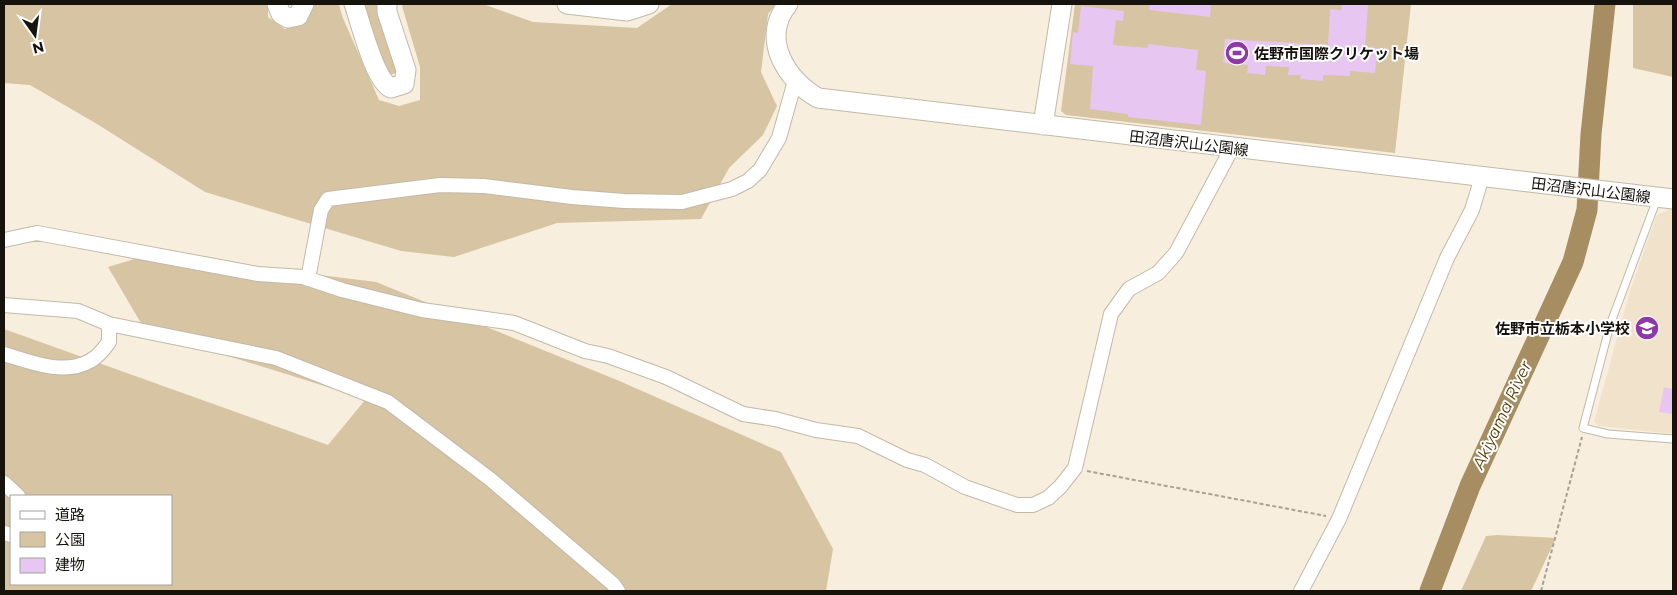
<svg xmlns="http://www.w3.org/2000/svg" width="1677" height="595" font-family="Montserrat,'Noto Sans JP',sans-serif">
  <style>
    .built { fill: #f1e3cb }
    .green { fill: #d7c4a2; fill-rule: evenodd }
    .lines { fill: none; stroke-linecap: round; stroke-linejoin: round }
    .river { stroke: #a68e62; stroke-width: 21 }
    .building { fill: #e7c6f1 }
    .lane-casing { stroke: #c2b9a9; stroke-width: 9 }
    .street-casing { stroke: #c2b9a9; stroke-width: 16 }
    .secondary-casing { stroke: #c2b9a9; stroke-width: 21 }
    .path { stroke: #a8a194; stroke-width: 2; stroke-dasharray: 4 2.5; stroke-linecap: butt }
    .lane { stroke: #fff; stroke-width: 7 }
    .street { stroke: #fff; stroke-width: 14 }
    .secondary { stroke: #fff; stroke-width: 19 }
    .labels { text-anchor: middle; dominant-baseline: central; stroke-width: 4; stroke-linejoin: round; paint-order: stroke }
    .poi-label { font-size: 15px; font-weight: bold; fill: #16130d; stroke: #fff; text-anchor: start }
    .street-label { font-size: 15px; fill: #16130d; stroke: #fff }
    .water-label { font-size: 16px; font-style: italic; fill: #533a00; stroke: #fff }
  </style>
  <rect width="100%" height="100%" fill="#f7eedd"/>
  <path class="built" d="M1670,209L1673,210V434L1599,426L1594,422L1630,291L1657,215Z"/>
  <path class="green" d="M4,4H268V17L285,29L308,19L313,4H339L342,16L379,100L399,106L420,100V67L402,6L405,4H483L533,22L637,28L672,4H776L768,14L761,72L777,106L763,135L729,168L701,219L557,223L454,257L401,251L205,192L97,124L30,85L4,83Z
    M363,4H382L397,63L396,73L390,75L381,65Z
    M1075,4H1411L1395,153L1066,115L1061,111Z
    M1633,4H1673V77L1633,68Z
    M151,254L376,282L617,380L781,452L833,549L826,591H4V329L328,445L366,399L145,330L108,267ZM11,496H171V584H11Z
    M1497,535L1556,538L1531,591H1461L1486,536Z"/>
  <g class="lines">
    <path class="river" d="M1430,591L1470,486L1573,262L1587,210L1591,134L1605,4"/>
  </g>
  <path class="building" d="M1150,4H1211L1210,17L1149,10Z
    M1342,4H1368L1365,47L1377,48L1375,73L1350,71V76L1323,75V81L1300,79L1301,75H1288L1289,67L1266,66L1265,75L1247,73L1248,65L1223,63L1225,39L1328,45L1330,9L1341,10Z
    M1081,6L1124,11L1123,21L1116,20L1113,45L1148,48V44L1198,50L1196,70L1206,71L1201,125L1128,117V114L1090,109L1093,66L1070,64L1073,32L1078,33Z
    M1664,387L1673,389V414L1659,412Z"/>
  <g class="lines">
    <g class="lane-casing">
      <path id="lane" d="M1657,199L1610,325L1583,428L1608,434L1673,439"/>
    </g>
    <g class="street-casing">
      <path id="street" d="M4,240L37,233L258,274L303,277L342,290L422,310L514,323L585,351L608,356L666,377L743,414L775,419L816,430L858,436L907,460L925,465L965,487L1017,505H1033L1048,498L1060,487L1075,468L1111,314L1129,289L1158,273L1176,253L1232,148
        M308,279L321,210L328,199L440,185L484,186L572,197L624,201L682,202L732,189L748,181L760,170L779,138L795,81
        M4,305L78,311L109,324L276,358L388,402L490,479L613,584L618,591
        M4,354C30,362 64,376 90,361C98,357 104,349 109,342V324
        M4,483L18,496
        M4,533L11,535
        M1301,591L1339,519L1447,258L1472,210L1482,177"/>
    </g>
    <g class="secondary-casing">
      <path id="secondary" d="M277,4L281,14L288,18L298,16L304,4
        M354,4C361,23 374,80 391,88L404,84L406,70L387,12V4
        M567,4L627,11L649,4
        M788,4C760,38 786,80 818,98L1673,199
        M1043,125L1062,4"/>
    </g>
    <path class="path" d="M1673,129V128
      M1087,471L1326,516
      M1541,591L1582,437"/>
    <use href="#lane" class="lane"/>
    <use href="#street" class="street"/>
    <use href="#secondary" class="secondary"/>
  </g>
  <defs>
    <g id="stadium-disc" transform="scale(1.25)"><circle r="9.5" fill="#8f39a7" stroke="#fff"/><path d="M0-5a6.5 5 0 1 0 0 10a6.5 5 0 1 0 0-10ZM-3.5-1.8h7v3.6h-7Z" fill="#fff"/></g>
    <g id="school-disc" transform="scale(1.25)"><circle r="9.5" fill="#8f39a7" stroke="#fff"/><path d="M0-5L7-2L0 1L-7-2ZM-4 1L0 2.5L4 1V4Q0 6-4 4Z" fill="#fff"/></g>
  </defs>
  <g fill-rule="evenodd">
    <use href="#stadium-disc" x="1237" y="53"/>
    <use href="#school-disc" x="1647" y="328"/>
  </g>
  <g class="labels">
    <g class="poi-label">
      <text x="1254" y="53">佐野市国際クリケット場</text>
      <text x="1630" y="328" text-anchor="end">佐野市立栃本小学校</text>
    </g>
    <g class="street-label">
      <text transform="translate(1189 143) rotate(7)">田沼唐沢山公園線</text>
      <text transform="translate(1591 190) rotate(7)">田沼唐沢山公園線</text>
    </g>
    <g class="water-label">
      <text transform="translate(1502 415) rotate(-65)">Akiyama River</text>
    </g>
  </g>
  <rect width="1677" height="595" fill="none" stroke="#16130d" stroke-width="10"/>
  <rect x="10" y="495" width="162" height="90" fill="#ffffff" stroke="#a2a19e"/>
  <rect x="20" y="511" width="25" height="8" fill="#ffffff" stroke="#a2a19e"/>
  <text x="55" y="520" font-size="15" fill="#16130d">道路</text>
  <rect x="20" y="532" width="25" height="15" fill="#d7c4a2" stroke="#a2a19e"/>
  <text x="55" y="545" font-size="15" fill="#16130d">公園</text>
  <rect x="20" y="558" width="25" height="15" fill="#e7c6f1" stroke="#a2a19e"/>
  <text x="55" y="570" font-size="15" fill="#16130d">建物</text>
  <g transform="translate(35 35) rotate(166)" stroke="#ffffff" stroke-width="4" paint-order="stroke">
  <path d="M0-4L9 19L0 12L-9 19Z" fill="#16130d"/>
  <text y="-8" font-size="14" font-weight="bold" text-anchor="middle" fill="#16130d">N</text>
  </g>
</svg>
